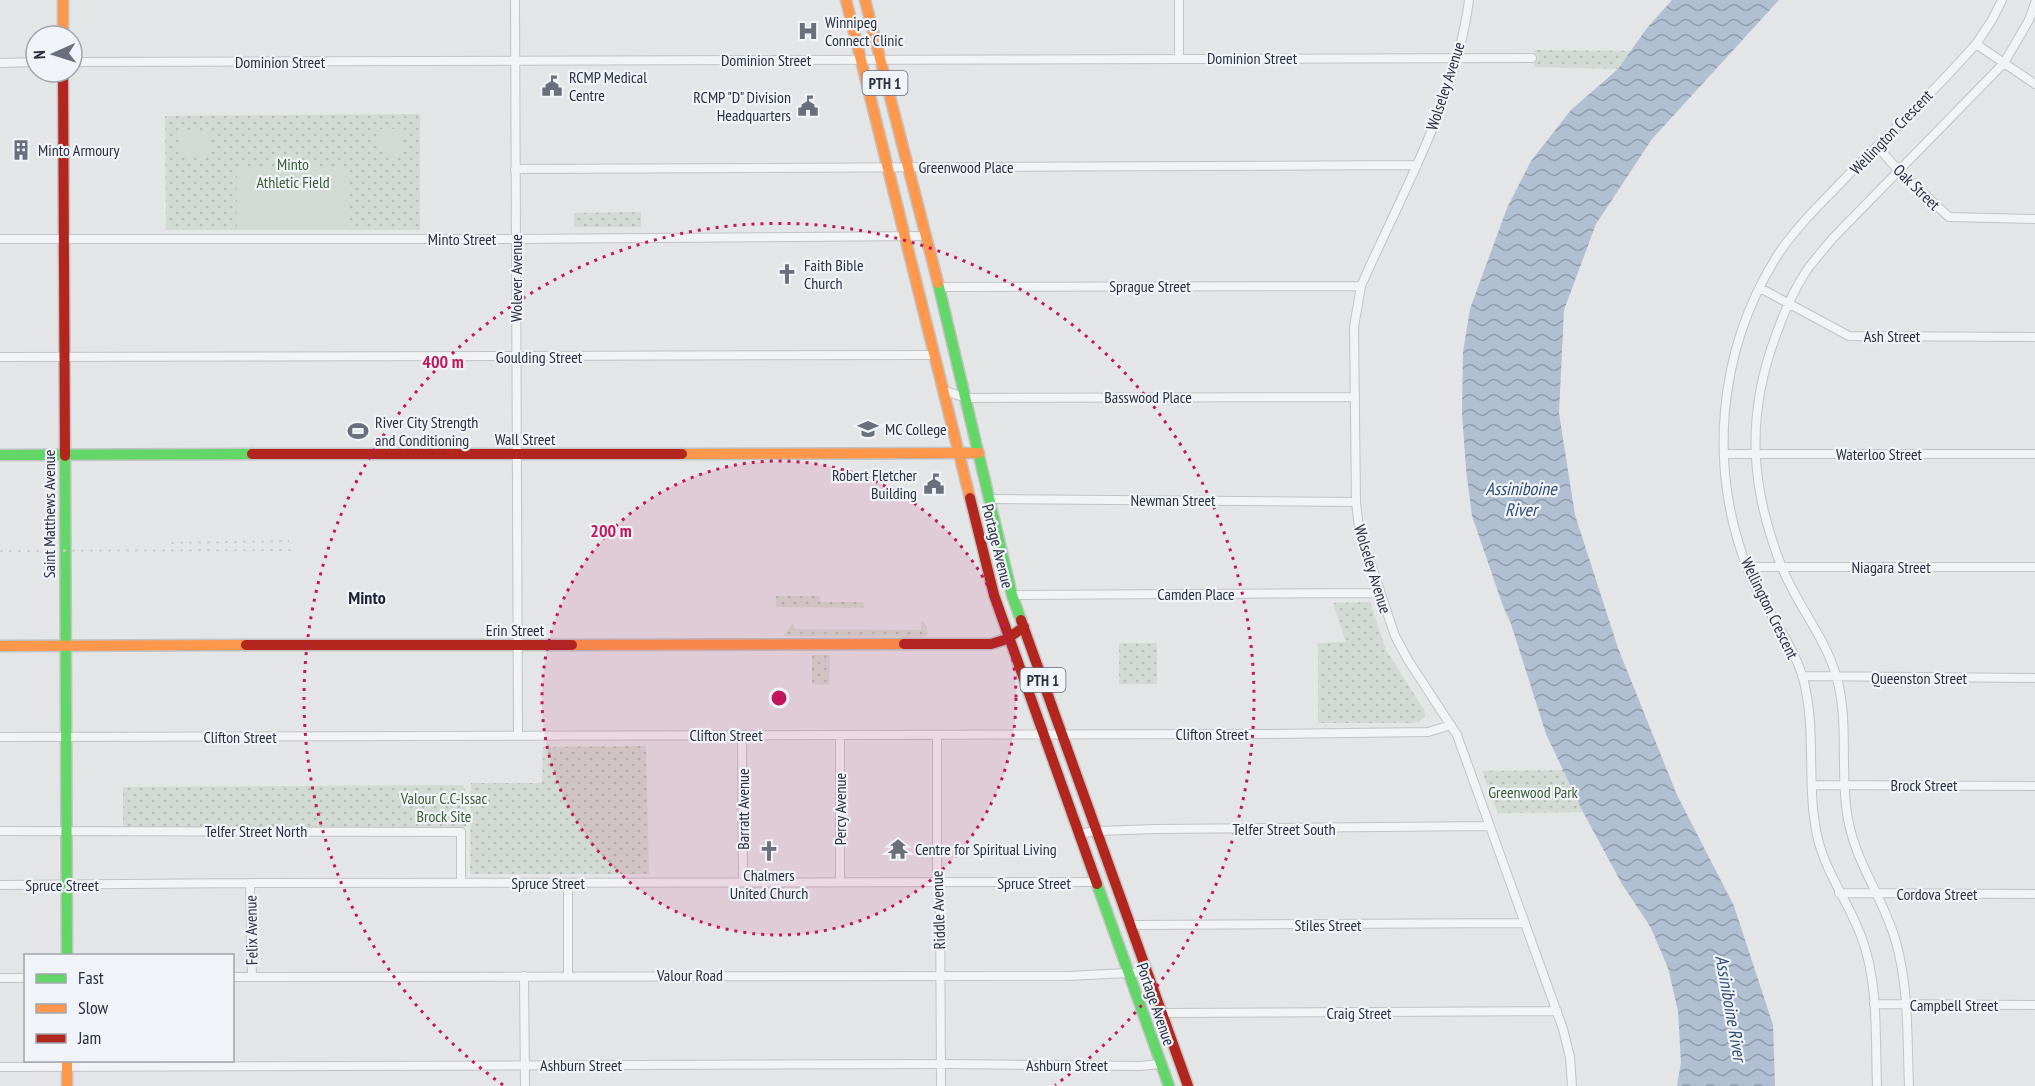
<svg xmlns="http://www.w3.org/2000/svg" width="2035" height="1086" font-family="'PT Sans Narrow',sans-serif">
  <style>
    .grass { fill: url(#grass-dots) }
    .garden { fill: #d2dbd3 }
    .water { fill: url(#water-waves) }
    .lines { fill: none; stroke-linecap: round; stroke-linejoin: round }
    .street-casing { stroke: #c1c3c5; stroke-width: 10 }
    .fast-casing { stroke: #c1c3c5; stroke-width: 13 }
    .slow-casing { stroke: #c1c3c5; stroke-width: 13 }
    .jam-casing { stroke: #c1c3c5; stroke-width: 13 }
    .street { stroke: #f2f3f5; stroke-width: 8 }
    .fast { stroke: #63d668; stroke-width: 10 }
    .slow { stroke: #ff974d; stroke-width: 10 }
    .jam { stroke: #b3261e; stroke-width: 10 }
    .rail { stroke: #cbcdd0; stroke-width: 2; stroke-dasharray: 3 6; stroke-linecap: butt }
    .ring { fill: none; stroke: #c2185b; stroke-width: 3; stroke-dasharray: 3 6 }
    .labels { text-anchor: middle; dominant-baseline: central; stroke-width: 4.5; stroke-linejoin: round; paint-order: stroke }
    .shield { fill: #f0f3f7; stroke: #656b78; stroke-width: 1.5 }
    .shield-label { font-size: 15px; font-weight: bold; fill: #293141 }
    .poi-label { font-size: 16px; fill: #293141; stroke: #f0f3f7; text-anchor: start }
    .street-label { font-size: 16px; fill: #293141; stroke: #f0f3f7 }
    .park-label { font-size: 16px; fill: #3c5d37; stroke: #f0f3f7 }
    .water-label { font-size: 18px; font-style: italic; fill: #344d75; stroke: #f0f3f7 }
    .neighbourhood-label { font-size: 18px; font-weight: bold; fill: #1b2232; stroke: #f0f3f7 }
    .centre { fill: #c2185b; stroke: #f0f3f7; stroke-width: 3 }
    .ring-label { font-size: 18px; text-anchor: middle; font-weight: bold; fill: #c2185b; stroke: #f0f3f7; stroke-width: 4.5; stroke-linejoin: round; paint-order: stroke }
  </style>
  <defs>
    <pattern id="grass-dots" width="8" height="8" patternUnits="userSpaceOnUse" patternTransform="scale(1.5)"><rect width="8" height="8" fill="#d2dbd3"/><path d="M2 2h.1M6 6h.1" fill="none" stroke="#b4bcb6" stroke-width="1.8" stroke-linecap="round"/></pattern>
    <pattern id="water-waves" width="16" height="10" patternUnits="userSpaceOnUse" patternTransform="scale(1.5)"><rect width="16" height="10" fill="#b1bfd2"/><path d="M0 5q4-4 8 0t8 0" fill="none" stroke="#909cac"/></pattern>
  </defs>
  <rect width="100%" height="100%" fill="#e3e5e7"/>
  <path class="grass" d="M1534,50L1631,51L1618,69L1534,67Z
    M420,114V230H166L165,116Z
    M641,212V227H574V213Z
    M776,596H820V602H864V608L776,607Z
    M1370,602L1386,650L1424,710L1425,716L1419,722L1411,723H1318V643L1346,642L1333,603Z
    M921,622H925L928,633L925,637L783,636L793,623L794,629L921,630Z
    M1119,643H1157V684H1119Z
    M812,655H830L829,685L812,684Z
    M646,746L649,874H470L471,783H542L543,747Z
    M1564,770L1583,812L1498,813L1482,771Z
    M463,785L466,793V826L461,828L123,827V787Z"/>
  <path class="garden" d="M379,129H404L403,152C383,159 370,149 379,129Z
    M181,130H206C212,138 210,146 206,155L182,156Z
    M346,169V228H237V170Z"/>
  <path class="water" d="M1672,0H1779L1652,139L1596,224L1564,310L1559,413L1575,515L1618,648L1677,795L1734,906L1773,1025L1775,1086H1677L1681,1063L1678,1011L1668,968L1651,928L1622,884L1583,812L1546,734L1511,624L1503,606L1472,516L1466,469L1462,413L1463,352L1470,309L1507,208L1531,161L1571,110L1618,69L1647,28Z"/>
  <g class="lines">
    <g class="street-casing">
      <path id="street" d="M515,0L518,735
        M1469,0C1456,100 1401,195 1361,286L1354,327L1356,502L1359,528L1395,636L1408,660L1457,735L1563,1029L1570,1057L1572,1086
        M1976,44L2035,84
        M1179,59V0
        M72,62L1532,58
        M0,63L36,62
        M1877,146L1898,170L1949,217L2035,219
        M515,169L1417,165
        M0,239H505L925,236
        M938,287L1361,286
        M1760,288L1849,336L2035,337
        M0,357L934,355
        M943,390L966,398L1355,397
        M1724,454H2035
        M990,499L1356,502
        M1747,567H2035
        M1012,595L1380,593
        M1802,676L2035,678
        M742,735L743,882
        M840,735V882
        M937,735V873L940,893L941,1086
        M0,737L1270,734L1428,732L1451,725
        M1813,785L2035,786
        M0,831L461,832V883
        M1079,834L1097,831L1157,829L1490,826
        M250,883L252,977
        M0,885L250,883L1095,882
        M1839,893L2035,894
        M1131,925L1525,923
        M524,976L525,1086
        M568,976V883
        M232,977L1068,976L1148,972
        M0,978H26
        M1874,1004L2035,1005
        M1162,1013L1557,1011
        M0,1067L949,1064L1140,1066L1161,1064
        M1877,1086C1875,1037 1879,982 1861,936C1848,901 1825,872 1817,835C1806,783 1817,730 1803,678C1792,641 1765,610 1750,575C1707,470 1717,352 1777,256C1797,225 1825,200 1850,173C1893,131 1936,89 1976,44L1992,20L2002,0
        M1909,1086C1907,1038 1909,988 1896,942C1884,899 1856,864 1848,819C1839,772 1850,722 1836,675C1824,635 1796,604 1781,565C1750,486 1746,415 1776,335C1784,312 1793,291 1807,270C1815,259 1824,249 1833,238L2004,63L2029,20L2035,3"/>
    </g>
    <g class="fast-casing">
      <path id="fast" d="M938,283L1012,595L1021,620
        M0,455L252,454
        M65,456L67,956
        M1097,884L1169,1086"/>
    </g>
    <g class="slow-casing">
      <path id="slow" d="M63,0V36
        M846,0L970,498
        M865,0L938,283
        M682,454L979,453
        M572,645L904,644
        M0,646L246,645
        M67,1060V1086"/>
    </g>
    <g class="jam-casing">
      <path id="jam" d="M63,72L65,456
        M252,454H682
        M970,498L994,595L1097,884
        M1021,620L1188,1086
        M904,644H991L1007,639L1024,627
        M246,645H572"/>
    </g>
    <use href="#street" class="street"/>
    <use href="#fast" class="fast"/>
    <use href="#slow" class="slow"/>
    <use href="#jam" class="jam"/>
    <path class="rail" d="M171,543L289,541
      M0,551L292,550"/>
  </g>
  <circle cx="779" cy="698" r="237" fill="#c2185b" fill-opacity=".12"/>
  <g class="ring">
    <circle cx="779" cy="698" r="237"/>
    <path d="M503 1085A475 475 0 1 1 1055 1085"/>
  </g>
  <defs>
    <g id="hospital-bare" transform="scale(1.62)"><path d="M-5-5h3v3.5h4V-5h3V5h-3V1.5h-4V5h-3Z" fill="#6a707b" stroke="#f0f3f7" stroke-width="2.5" paint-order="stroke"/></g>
    <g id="civic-bare" transform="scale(1.62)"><path d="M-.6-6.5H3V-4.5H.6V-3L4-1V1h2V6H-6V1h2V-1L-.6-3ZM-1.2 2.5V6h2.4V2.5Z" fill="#6a707b" stroke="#f0f3f7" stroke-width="2.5" paint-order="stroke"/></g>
    <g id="building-bare" transform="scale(1.62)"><path d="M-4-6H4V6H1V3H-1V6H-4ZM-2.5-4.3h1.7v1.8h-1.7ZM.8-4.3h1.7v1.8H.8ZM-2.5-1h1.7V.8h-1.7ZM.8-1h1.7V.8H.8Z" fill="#6a707b" stroke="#f0f3f7" stroke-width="2.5" paint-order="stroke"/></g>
    <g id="church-bare" transform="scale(1.62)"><path d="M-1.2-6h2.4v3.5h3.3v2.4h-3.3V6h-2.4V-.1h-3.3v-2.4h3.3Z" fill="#6a707b" stroke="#f0f3f7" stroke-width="2.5" paint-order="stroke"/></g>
    <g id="university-bare" transform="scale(1.62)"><path d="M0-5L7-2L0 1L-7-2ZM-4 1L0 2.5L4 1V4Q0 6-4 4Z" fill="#6a707b" stroke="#f0f3f7" stroke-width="2.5" paint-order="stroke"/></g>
    <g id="stadium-bare" transform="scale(1.62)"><path d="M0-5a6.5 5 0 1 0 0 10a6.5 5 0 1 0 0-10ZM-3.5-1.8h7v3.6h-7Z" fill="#6a707b" stroke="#f0f3f7" stroke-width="2.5" paint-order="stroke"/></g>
    <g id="temple-bare" transform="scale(1.62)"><path d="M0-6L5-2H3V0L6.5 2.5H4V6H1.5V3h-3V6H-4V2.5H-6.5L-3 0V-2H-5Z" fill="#6a707b" stroke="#f0f3f7" stroke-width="2.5" paint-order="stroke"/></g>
  </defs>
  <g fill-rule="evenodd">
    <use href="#hospital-bare" x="808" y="31"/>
    <use href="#civic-bare" x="552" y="86"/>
    <use href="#civic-bare" x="808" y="106"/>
    <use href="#building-bare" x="21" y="150"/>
    <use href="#church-bare" x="787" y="274"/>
    <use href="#university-bare" x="868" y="429"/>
    <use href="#stadium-bare" x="358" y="431"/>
    <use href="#civic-bare" x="934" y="484"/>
    <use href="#temple-bare" x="898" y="849"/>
    <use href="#church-bare" x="769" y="851"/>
  </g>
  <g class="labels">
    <g class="shield">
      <rect x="862.5" y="71" width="45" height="24" rx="4.5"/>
      <rect x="1020.5" y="668" width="45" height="24" rx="4.5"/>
    </g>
    <g class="shield-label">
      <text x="885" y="83">PTH 1</text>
      <text x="1043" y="680">PTH 1</text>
    </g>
    <g class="poi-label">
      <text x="825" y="22">Winnipeg<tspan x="825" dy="18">Connect Clinic</tspan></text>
      <text x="569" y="77">RCMP Medical<tspan x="569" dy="18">Centre</tspan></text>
      <text x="791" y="97" text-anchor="end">RCMP "D" Division<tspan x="791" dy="18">Headquarters</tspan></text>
      <text x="38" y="150">Minto Armoury</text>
      <text x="804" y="265">Faith Bible<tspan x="804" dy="18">Church</tspan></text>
      <text x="375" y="422">River City Strength<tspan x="375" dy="18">and Conditioning</tspan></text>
      <text x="885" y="429">MC College</text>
      <text x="917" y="475" text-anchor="end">Robert Fletcher<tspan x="917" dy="18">Building</tspan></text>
      <text x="915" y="849">Centre for Spiritual Living</text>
      <text x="769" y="875" text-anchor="middle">Chalmers<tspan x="769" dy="18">United Church</tspan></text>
    </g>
    <g class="street-label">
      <text x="1252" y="58">Dominion Street</text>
      <text x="766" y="60">Dominion Street</text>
      <text x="280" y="62">Dominion Street</text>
      <text transform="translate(1445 86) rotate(-72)">Wolseley Avenue</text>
      <text transform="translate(1891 132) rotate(-46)">Wellington Crescent</text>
      <text x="966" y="167">Greenwood Place</text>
      <text transform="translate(1917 187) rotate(44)">Oak Street</text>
      <text x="462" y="239">Minto Street</text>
      <text transform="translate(516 278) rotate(-90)">Wolever Avenue</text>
      <text x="1150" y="286">Sprague Street</text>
      <text x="1892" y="336">Ash Street</text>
      <text x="539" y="357">Goulding Street</text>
      <text x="1148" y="397">Basswood Place</text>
      <text x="525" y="439">Wall Street</text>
      <text x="1879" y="454">Waterloo Street</text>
      <text x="1173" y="500">Newman Street</text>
      <text transform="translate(49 514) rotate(-90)">Saint Matthews Avenue</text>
      <text transform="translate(998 546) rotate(76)">Portage Avenue</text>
      <text x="1891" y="567">Niagara Street</text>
      <text transform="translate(1373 569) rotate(73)">Wolseley Avenue</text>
      <text x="1196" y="594">Camden Place</text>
      <text transform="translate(1770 608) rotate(64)">Wellington Crescent</text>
      <text x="515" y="630">Erin Street</text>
      <text x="1919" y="678">Queenston Street</text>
      <text x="1212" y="734">Clifton Street</text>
      <text x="726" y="735">Clifton Street</text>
      <text x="240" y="737">Clifton Street</text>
      <text x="1924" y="785">Brock Street</text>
      <text transform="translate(743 809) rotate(-90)">Barratt Avenue</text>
      <text transform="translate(840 809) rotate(-90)">Percy Avenue</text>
      <text x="1284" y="829">Telfer Street South</text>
      <text x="256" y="831">Telfer Street North</text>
      <text x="548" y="883">Spruce Street</text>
      <text x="1034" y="883">Spruce Street</text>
      <text x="62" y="885">Spruce Street</text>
      <text x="1937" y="894">Cordova Street</text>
      <text transform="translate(938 910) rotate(-92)">Riddle Avenue</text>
      <text x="1328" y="925">Stiles Street</text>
      <text transform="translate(251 930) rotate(-91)">Felix Avenue</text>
      <text x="690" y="975">Valour Road</text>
      <text transform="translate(1156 1004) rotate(71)">Portage Avenue</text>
      <text x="1954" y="1005">Campbell Street</text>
      <text x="1359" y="1013">Craig Street</text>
      <text x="581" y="1065">Ashburn Street</text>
      <text x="1067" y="1065">Ashburn Street</text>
    </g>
    <g class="park-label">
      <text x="293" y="164">Minto<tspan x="293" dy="18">Athletic Field</tspan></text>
      <text x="1533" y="792">Greenwood Park</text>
      <text x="444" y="798">Valour C.C-Issac<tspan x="444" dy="18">Brock Site</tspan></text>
    </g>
    <g class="water-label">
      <text x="1521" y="488">Assiniboine<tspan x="1521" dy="21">River</tspan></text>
      <text transform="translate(1731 1008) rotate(80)">Assiniboine River</text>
    </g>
    <g class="neighbourhood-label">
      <text x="367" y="597">Minto</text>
    </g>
  </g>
  <circle cx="779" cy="698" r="9" class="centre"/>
  <g class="ring-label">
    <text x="443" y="368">400 m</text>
    <text x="611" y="537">200 m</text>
  </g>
  <rect x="24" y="954" width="210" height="108" fill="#f0f3f7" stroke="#a0a5ae" stroke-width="1.5"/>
  <rect x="36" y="974" width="30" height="9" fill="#63d668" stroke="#a0a5ae" stroke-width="1.5"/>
  <text x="78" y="984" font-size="18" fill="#293141">Fast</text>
  <rect x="36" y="1004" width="30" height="9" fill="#ff974d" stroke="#a0a5ae" stroke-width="1.5"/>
  <text x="78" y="1014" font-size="18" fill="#293141">Slow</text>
  <rect x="36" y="1034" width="30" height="9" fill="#b3261e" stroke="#a0a5ae" stroke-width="1.5"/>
  <text x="78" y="1044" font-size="18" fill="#293141">Jam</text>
  <g transform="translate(54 54) rotate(267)"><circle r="28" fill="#f0f3f7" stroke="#a0a5ae" stroke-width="1.5"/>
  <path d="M0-4.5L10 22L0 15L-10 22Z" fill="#6a707b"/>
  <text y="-9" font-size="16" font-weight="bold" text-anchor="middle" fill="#293141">N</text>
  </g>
</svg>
